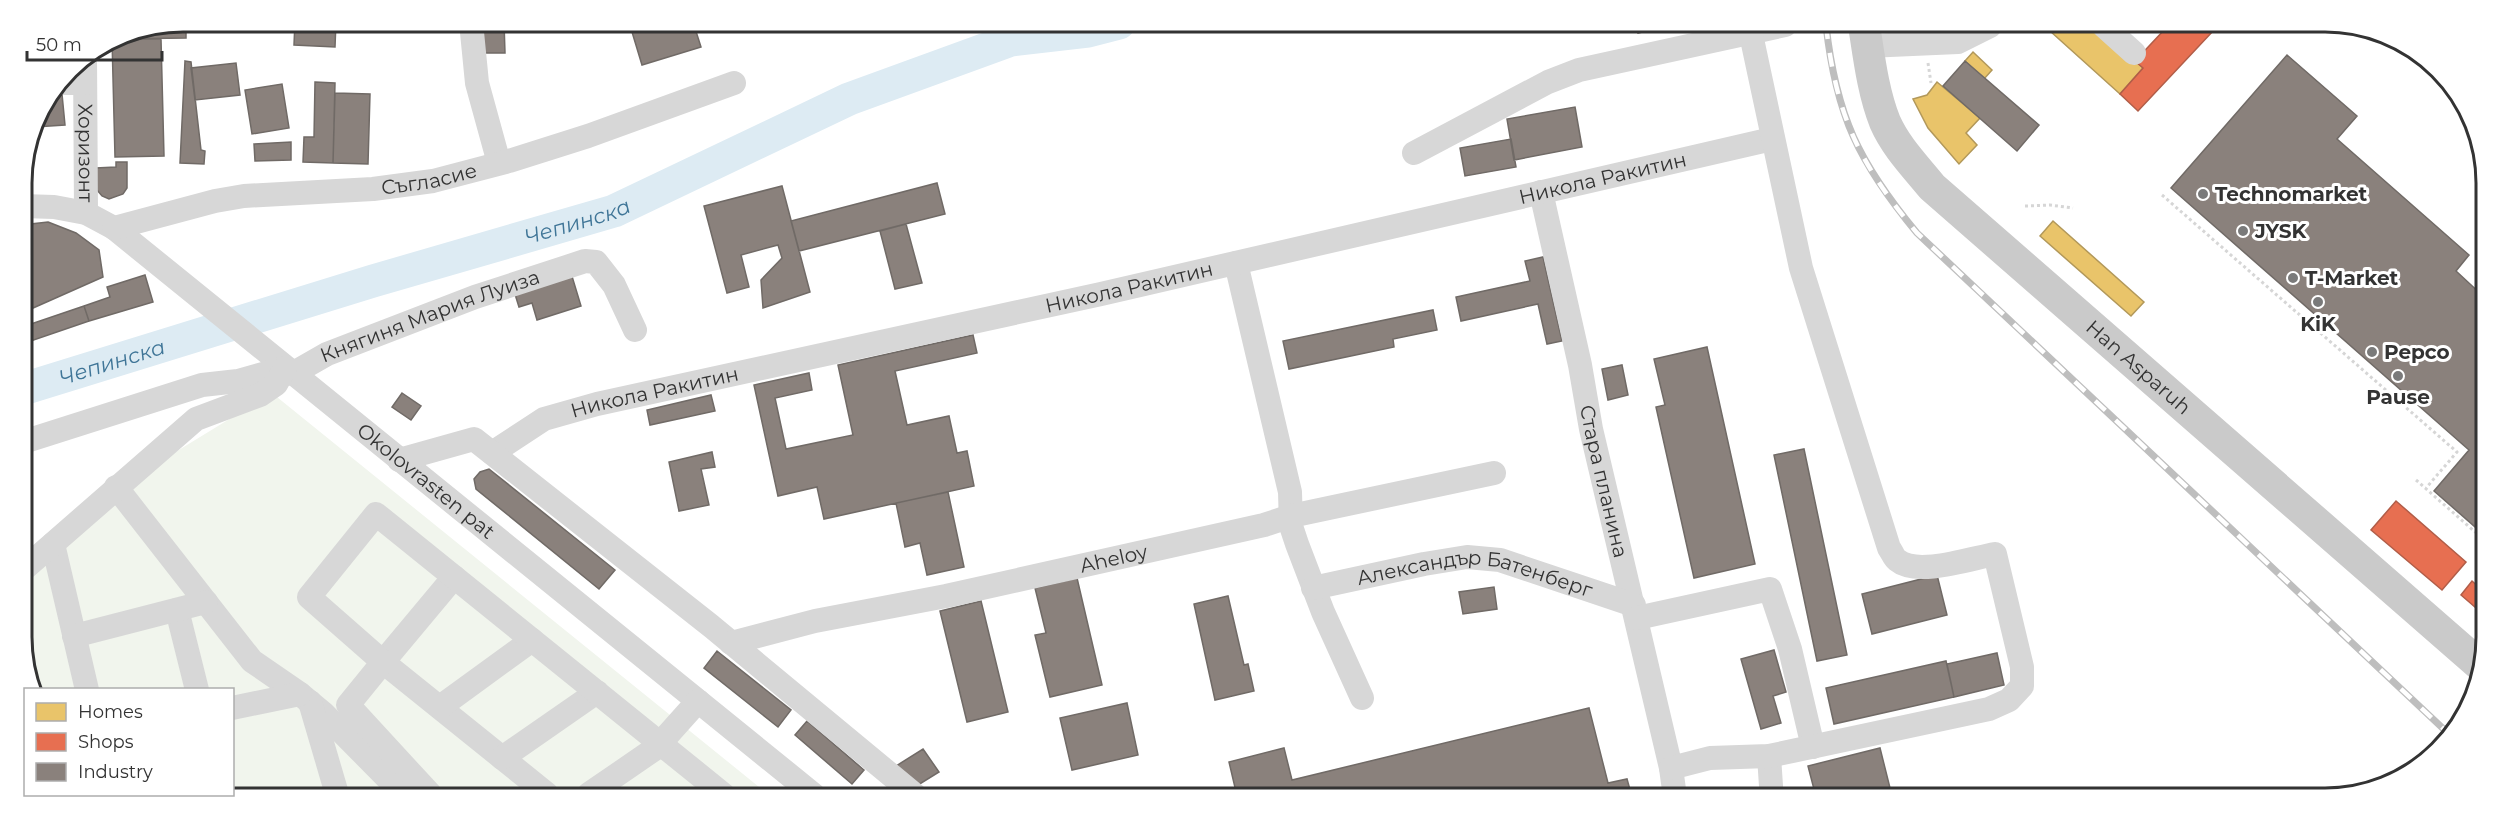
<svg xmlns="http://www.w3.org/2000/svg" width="2508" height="820" font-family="Montserrat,sans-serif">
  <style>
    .green { fill: #f1f5ed }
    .homes { fill: #e9c46a; stroke: #b2985a; stroke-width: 1.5 }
    .shops { fill: #e76f51; stroke: #b15d48; stroke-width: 1.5 }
    .industry { fill: #8a817c; stroke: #706a66; stroke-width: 1.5 }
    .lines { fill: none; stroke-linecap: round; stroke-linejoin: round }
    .river { stroke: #ddebf3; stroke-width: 33 }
    .path { stroke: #d6d6d6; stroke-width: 3; stroke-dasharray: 3 3; stroke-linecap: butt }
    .minor { stroke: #d7d7d7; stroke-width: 24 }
    .major { stroke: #cacaca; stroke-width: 32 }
    .rail-casing { stroke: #bebebe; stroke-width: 7 }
    .rail { stroke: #fff; stroke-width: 4.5; stroke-dasharray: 14; stroke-linecap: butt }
    .poi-dot { fill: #7a7a7a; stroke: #fff; stroke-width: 2 }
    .labels { text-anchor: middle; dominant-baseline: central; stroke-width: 6; stroke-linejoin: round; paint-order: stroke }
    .street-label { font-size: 20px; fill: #333; stroke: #fff }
    .poi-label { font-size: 20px; font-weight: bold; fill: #333; stroke: #fff; text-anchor: start }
    .water-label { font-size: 21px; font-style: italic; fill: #3f7597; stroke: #fff }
    .rim { fill: none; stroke: #333; stroke-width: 3 }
  </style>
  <rect width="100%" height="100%" fill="#fff"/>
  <path class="green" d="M272,393L769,795L233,794L232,690L34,689L24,668L23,565L120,486Z"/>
  <path class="homes" d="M2055,26H2096L2143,68L2120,94L2050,31Z
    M1973,52L1992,70L1984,79L1965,61Z
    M1937,82L1980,118L1966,133L1977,145L1959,164L1928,128L1913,99L1927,95Z
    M2053,221L2144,302L2131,316L2040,236Z"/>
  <path class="shops" d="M2162,26H2211L2214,30L2138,111L2120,94L2143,68L2135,61L2165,29Z
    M2396,501L2466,562L2442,590L2371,530Z
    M2472,581L2482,590V613L2461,595Z"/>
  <path class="industry" d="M186,21V38L113,39L121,33Z
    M295,21H336L335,47L294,45Z
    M477,22H504L505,53H478Z
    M629,22H693L701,47L642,65Z
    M1636,25H1672L1638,33Z
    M112,39H161L164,156L115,157Z
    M2287,55L2357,116L2337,139L2469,255L2456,271L2483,296L2482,533L2434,491L2469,450L2171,188Z
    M185,61L191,62L201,150L205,151L204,164L180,163Z
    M1965,61L2039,125L2017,151L1943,86Z
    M236,63L240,95L195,100L191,68Z
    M315,82L335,83L333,163L303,162L304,137H314Z
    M282,84L289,128L252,134L245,90Z
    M335,93L370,94L368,164L333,163Z
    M62,94L65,125L35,127V119L51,95Z
    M1575,107L1582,147L1514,160L1507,119Z
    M1511,139L1516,167L1465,176L1460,148Z
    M291,142V160L255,161L254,144Z
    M116,162H127V188L123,194L109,199L102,196L97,190L96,168L116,167Z
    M937,183L945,214L799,251L791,221Z
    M782,186L810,292L763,308L761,280L782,258L778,245L741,255L749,287L727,293L704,206Z
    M48,222L76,233L99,250L103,277L24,312L22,225Z
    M906,224L922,283L895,289L880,231Z
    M1543,257L1562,341L1547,344L1538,304L1461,321L1456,297L1530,281L1525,261Z
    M571,273L581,306L537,320L532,303L519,307L514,291Z
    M145,275L153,302L89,321L84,306L110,297L107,287Z
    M84,306L89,321L22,344V327Z
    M1433,310L1437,330L1393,339L1394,347L1289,369L1283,341Z
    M973,335L977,353L895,371L907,425L949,416L957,453L967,451L974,486L824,519L817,487L778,496L754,385L809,373L812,390L775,398L786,449L853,435L838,365Z
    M1707,347L1755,564L1694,578L1656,407L1665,405L1654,359Z
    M1622,365L1628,395L1608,400L1602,369Z
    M402,393L421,406L411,420L392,407Z
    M711,395L715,411L650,425L647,410Z
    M1804,449L1847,655L1817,661L1774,455Z
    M712,452L715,467L701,469L709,505L679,511L669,462Z
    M489,469L615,570L599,589L476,489L474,479L480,472Z
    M948,492L964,567L927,575L920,543L905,547L896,503Z
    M1937,575L1947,615L1872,634L1862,594Z
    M1077,578L1102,685L1050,697L1035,635L1046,633L1035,588Z
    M1494,587L1497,609L1463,614L1459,592Z
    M1228,596L1244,665L1248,664L1254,691L1215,700L1194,604Z
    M981,601L1008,712L967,722L940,611Z
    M1774,650L1786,692L1773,696L1781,723L1761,729L1741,659Z
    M717,651L791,710L778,727L704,668Z
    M1997,653L2004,685L1954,697L1947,664Z
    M1946,661L1954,697L1834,724L1826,688Z
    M1127,703L1138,755L1072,770L1060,718Z
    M1589,708L1608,783L1627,779L1632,797L1237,796L1229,762L1284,748L1292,780Z
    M807,721L864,770L852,784L795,735Z
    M1880,748L1891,792L1868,798L1816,797L1808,766Z
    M923,749L939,772L918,785L896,766Z"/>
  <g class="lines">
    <path class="river" id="s1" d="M23,389L373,281L614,211L849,99L1011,40L1088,31L1119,23"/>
    <path class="path" d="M1928,63L1931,83
      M2162,195L2457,452L2426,488
      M2025,206L2050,205L2073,208
      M2416,480L2482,538"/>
    <g class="minor">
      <path d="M471,22L477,83L499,163"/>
      <path d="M2104,26L2134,53"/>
      <path d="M1867,46L1958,42L1990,26"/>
      <path id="s2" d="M85,57L86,213"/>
      <path d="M59,83H85"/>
      <path d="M1414,153L1548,82L1579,70L1785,25"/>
      <path id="s3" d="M1541,192L1580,365L1591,429L1671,768L1675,797"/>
      <path id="s4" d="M22,206L54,207L86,213L114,228L814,795"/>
      <path id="s5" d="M114,228L215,201L244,196L373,189L433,181L509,161L588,136L734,83"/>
      <path d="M1236,263L1290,492L1291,526L1297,544L1323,612L1362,698"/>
      <path id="s6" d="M292,374L327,354L475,297L585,261L596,262L614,285L635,330"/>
      <path d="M23,442L202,385L238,381L285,368"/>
      <path id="s7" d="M492,453L544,419L597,404L1101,294L1772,139"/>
      <path d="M399,460L474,439L711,626L915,795"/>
      <path d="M116,487L252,661L300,694L323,713L403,794"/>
      <path d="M53,544L87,690"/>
      <path d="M24,569L196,419L260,395L276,384L285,368"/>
      <path d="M454,577L383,662L547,794"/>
      <path id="s8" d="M1313,588L1424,564L1467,557L1500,560L1634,605"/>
      <path d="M177,610L197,690"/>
      <path d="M1637,618L1770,589L1790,649L1813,747"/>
      <path d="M74,636L206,602"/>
      <path id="s9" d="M731,643L815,621L946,596L1264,525L1291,516L1494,473"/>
      <path d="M310,702L337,794"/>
      <path d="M440,707L532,640"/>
      <path d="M232,708L300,694"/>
      <path d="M1769,756L1771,786L1770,797"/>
      <path d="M502,758L597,692"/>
      <path d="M1671,768L1710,758L1769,756L1989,709L2009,700L2022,686V667L1995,554C1972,558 1917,577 1897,560C1894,558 1892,552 1889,548L1801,268L1749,25"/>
      <path d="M430,794L348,705L383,662L309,597L376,514L724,795"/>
      <path d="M589,794L656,748L698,701"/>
    </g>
    <path class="major" id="s10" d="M1864,25C1869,57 1873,92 1885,122C1896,147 1915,166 1932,187L2481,666"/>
    <g class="rail-casing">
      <path id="rail" d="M1826,25C1836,116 1859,163 1917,233L2451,736"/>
    </g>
    <use href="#rail" class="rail"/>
  </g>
  <g class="poi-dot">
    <circle cx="2203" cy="194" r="6"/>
    <circle cx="2243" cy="231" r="6"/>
    <circle cx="2293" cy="278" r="6"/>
    <circle cx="2318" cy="302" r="6"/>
    <circle cx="2372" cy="352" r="6"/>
    <circle cx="2398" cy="376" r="6"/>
  </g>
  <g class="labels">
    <g class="street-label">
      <text stroke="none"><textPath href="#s2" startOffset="96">Хоризонт</textPath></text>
      <text stroke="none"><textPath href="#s5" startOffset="320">Съгласие</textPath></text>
      <text stroke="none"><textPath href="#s7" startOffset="1148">Никола Ракитин</textPath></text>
      <text stroke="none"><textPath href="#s7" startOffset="662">Никола Ракитин</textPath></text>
      <text stroke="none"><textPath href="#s6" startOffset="150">Княгиня Мария Луиза</textPath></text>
      <text stroke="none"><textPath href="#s10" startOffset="454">Han Asparuh</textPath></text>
      <text stroke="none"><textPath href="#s7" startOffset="176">Никола Ракитин</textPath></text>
      <text stroke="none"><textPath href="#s3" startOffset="296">Стара планина</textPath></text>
      <text stroke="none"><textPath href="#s4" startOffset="498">Okolovrasten pat</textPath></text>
      <text stroke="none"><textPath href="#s9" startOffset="392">Aheloy</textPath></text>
      <text stroke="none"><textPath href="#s8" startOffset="166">Александър Батенберг</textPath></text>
    </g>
    <g class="poi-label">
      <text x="2215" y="194">Technomarket</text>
      <text x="2255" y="231">JYSK</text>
      <text x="2305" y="278">T-Market</text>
      <text x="2318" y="324" text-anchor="middle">KiK</text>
      <text x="2384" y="352">Pepco</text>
      <text x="2398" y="397" text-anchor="middle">Pause</text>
    </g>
    <g class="water-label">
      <text stroke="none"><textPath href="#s1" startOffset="579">Чепинска</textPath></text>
      <text stroke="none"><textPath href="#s1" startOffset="93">Чепинска</textPath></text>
    </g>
  </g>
  <path d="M0 0H2508V820H0ZM183 32H2325A151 151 0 0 1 2476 183V637A151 151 0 0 1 2325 788H183A151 151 0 0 1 32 637V183A151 151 0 0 1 183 32Z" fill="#fff" fill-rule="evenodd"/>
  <path class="rim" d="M183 32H2325A151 151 0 0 1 2476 183V637A151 151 0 0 1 2325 788H183A151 151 0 0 1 32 637V183A151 151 0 0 1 183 32Z"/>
  <rect x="24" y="688" width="210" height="108" fill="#ffffff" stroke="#adadad" stroke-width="1.5"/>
  <rect x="36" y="703" width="30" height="18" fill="#e9c46a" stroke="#adadad" stroke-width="1.5"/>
  <text x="78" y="718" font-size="18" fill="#333333">Homes</text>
  <rect x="36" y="733" width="30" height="18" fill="#e76f51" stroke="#adadad" stroke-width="1.5"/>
  <text x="78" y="748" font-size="18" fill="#333333">Shops</text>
  <rect x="36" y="763" width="30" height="18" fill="#8a817c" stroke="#adadad" stroke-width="1.5"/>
  <text x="78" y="778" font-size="18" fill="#333333">Industry</text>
  <path d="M27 51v9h135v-9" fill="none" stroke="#333333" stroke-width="3"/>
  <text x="36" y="51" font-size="18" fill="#333333" stroke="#ffffff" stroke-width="4.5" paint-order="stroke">50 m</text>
</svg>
